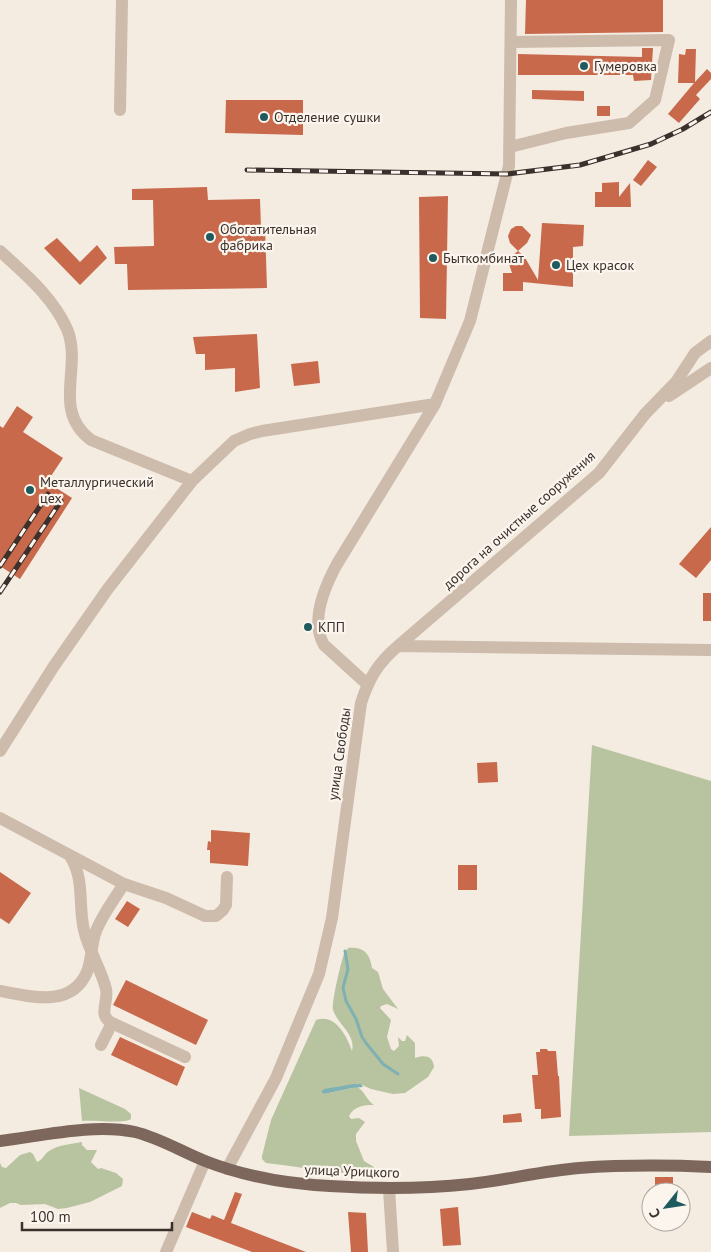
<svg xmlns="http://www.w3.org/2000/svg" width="711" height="1252" font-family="'PT Sans',sans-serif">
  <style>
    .green { fill: #b8c4a0 }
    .water { fill: #7fb0b2 }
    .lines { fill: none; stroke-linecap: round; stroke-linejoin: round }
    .stream { stroke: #7fb0b2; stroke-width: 3 }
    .building { fill: #c8694b }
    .minor { stroke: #cdbbac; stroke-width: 12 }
    .major { stroke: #7d675c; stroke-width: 12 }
    .rail-casing { stroke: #3b302b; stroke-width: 5 }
    .rail { stroke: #fbf5ee; stroke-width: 3; stroke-dasharray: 9; stroke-linecap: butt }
    .poi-dot { fill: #1f5a5e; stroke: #fbf5ee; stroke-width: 2 }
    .labels { text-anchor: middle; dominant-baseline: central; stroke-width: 4.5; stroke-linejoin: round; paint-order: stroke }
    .poi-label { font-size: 14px; fill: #3b302b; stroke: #fbf5ee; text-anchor: start }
    .street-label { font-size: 14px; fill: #3b302b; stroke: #fbf5ee }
  </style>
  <rect width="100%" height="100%" fill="#f4ebe1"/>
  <path class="green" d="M592,745L711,781V1132L569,1136Z
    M348,948C364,946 370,954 372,968L378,972L383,989L398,1009L387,1004L381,1006L380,1008L391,1020L387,1037L391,1049L394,1051L399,1046L398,1037L402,1041H405L407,1035L415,1043V1058C424,1055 433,1055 434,1067L428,1077L405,1093L393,1094L384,1092L371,1089L360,1084L321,1092L324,1094L357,1087C364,1090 367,1101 374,1105C364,1105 354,1106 349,1116L351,1119L359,1118L365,1122L356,1134V1141L364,1161L374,1167L378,1173C340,1176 303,1167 266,1163L262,1159V1156L271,1120L316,1020C335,1013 347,1036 352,1051C356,1034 338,1025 333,1010C331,1004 342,958 344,954C345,952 347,950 348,948Z
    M79,1088L125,1109L131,1114V1119C124,1124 93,1120 82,1121Z
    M82,1142V1145L87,1150H97L91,1162L98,1169L101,1168L116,1173L123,1179L122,1186L90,1202L67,1208L58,1209L45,1204L21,1205L16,1203H10L0,1208V1163L2,1167L6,1168L20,1155L30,1152L33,1154L37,1162C43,1160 43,1155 49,1151C58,1145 71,1144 82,1142Z"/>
  <path class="water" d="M354,1084H361L363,1087L352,1088L324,1094L321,1092L324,1089Z"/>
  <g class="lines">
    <path class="stream" d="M345,951L348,969L343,988L346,1001L356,1019L362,1037L366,1043L383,1064L398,1074"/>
  </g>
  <path class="building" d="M526,0H663V32L525,34Z
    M642,48H653L651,80L634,81L633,75H518V54L642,57Z
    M686,49H696L695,82L707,69L711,73V79L696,95L700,99L679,123L668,114L694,83H678L679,54L685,55Z
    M532,90L584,91V101L532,99Z
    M226,100H303V135L225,133Z
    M597,106H610V116H597Z
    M648,160L657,167L641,186L633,180Z
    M619,182V197L630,183L631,207H595V192H602V183Z
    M207,187L208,200L260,199L261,228L265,227L267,288L128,290L127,264H115L114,247L154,246L153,200H132V189Z
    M448,196L446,319L420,318L419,197Z
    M542,223L584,225L583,246L573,247V287L523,282V291H503V273H512L509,264V258L518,251L524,256L538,280Z
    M516,226H522L531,235L527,243L518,251L510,243L508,236L511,229Z
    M57,238L80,262L97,245L107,258L80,285L44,248Z
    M257,334L260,388L235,392V368L205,370V354H196L193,337Z
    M318,361L320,383L294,386L291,364Z
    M17,406L33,417L23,432L63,458L47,482L72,498L20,579L0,566V426L3,428Z
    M711,527V560L696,578L679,564Z
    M703,593H711V621H703Z
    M497,762L498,782L478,783L477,763Z
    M211,830L250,833L248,866L210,863V850H207L208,841L211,842Z
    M458,865H477V890H458Z
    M0,872L31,893L9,924L0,918Z
    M127,901L140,909L128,927L115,919Z
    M126,980L208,1020L196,1045L113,1005Z
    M120,1037L185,1067L177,1086L111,1055Z
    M540,1049H547L548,1051H556L558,1076H559L561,1117L541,1119V1109H535L532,1075H538L536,1052H540Z
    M521,1113L522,1122L503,1123V1115Z
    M655,1177H673V1192H655Z
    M235,1192L242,1194L231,1223L306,1252H252L186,1227L192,1212L210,1219L212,1215L224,1220Z
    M458,1207L461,1245L443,1246L440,1209Z
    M348,1212L366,1213L368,1252H351Z"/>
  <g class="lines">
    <path class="minor" d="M120,110L122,0
      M510,147L566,133L629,123L655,100L669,40L511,42
      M0,251C25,274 53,297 67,329C83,367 51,410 91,440L192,481
      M669,396L711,368
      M398,646L599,473L645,414L676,382L695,353L711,341
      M367,684L324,645C310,621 325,586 337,564L435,404L470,321L509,166L511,0
      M0,751L54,666L107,590L192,481L234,441L250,434L262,431L435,404
      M0,818L124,884L166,898L205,916H216L223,910L226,905L227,877
      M70,856C85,879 78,905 84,930C89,951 101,969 106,989C109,1002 97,1015 112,1023L101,1045
      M0,991C29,996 71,1009 87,972C92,959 91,944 96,931C103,914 114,899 124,884
      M112,1023L185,1057
      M227,1169L276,1078L319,974L332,918L361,703C369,678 378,663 398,646L711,650
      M389,1189L393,1252
      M166,1252L205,1161"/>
    <path class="major" d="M0,1141C41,1136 95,1123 135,1132C160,1138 182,1152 205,1161C246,1177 287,1184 330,1186C377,1189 423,1189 470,1184C507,1180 542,1171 579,1168C623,1165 667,1165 711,1167"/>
    <g class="rail-casing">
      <path id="rail" d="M247,170L507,174L580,165L651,144L683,129L711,112
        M0,566L48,494
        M0,592L61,501"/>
    </g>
    <use href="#rail" class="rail"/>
  </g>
  <g class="poi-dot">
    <circle cx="584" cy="66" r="5"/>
    <circle cx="264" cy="117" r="5"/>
    <circle cx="210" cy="237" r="5"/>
    <circle cx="433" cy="258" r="5"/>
    <circle cx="556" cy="265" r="5"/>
    <circle cx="30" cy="490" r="5"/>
    <circle cx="308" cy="627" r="5"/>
  </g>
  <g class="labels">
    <g class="poi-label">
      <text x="594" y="66">Гумеровка</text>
      <text x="274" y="117">Отделение сушки</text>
      <text x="220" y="229">Обогатительная<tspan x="220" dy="16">фабрика</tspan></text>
      <text x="443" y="258">Быткомбинат</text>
      <text x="566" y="265">Цех красок</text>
      <text x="40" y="482">Металлургический<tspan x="40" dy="16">цех</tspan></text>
      <text x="318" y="627">КПП</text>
    </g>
    <g class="street-label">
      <text transform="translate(519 520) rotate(-42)">дорога на очистные сооружения</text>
      <text transform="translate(339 754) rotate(-82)">улица Свободы</text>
      <text transform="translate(352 1171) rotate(2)">улица Урицкого</text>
    </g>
  </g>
  <g transform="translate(666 1207) rotate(240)"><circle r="24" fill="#fbf5ee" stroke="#aea6a0"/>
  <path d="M0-4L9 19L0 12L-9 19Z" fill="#1f5a5e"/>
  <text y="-8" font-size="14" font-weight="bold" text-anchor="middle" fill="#3b302b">С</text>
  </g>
  <path d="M22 1222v8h150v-8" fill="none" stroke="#3b302b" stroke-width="2.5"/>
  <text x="30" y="1222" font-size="15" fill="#3b302b" stroke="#fbf5ee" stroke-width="4" paint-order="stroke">100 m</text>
</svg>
